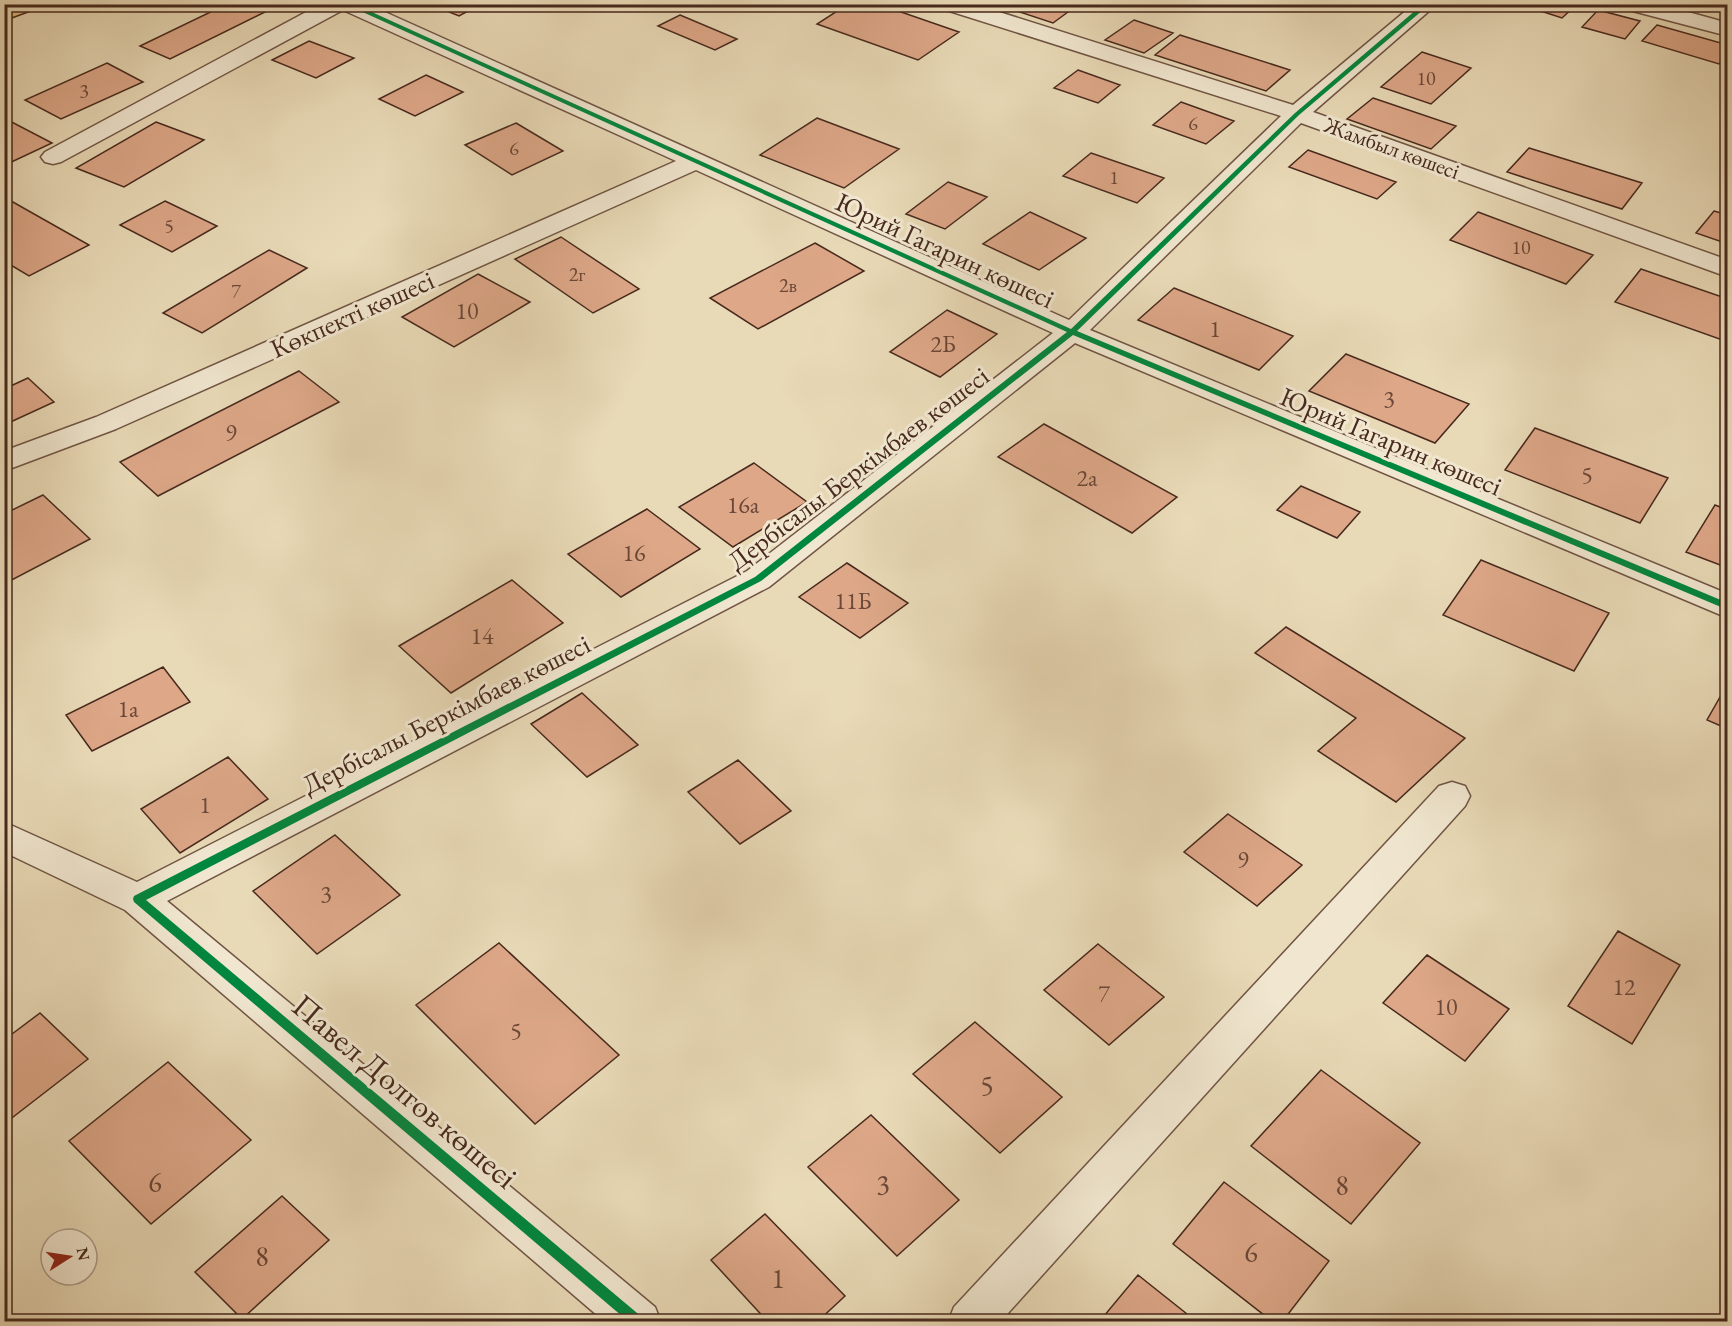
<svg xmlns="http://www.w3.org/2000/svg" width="1732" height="1326" font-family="'EB Garamond',serif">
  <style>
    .building { fill: #dda788; stroke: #47291d; stroke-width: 1.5 }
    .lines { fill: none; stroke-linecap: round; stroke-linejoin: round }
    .minor-casing { stroke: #705544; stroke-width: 3 }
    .highway-casing { stroke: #47291d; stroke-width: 3 }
    .minor { fill: #f1e7d0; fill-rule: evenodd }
    .highway { fill: #e4bd7c; fill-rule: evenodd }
    .cycleway-casing { stroke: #f1e7d0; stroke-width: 4 }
    .cycleway { fill: #00873e; fill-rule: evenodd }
    .labels { text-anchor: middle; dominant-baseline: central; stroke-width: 6; stroke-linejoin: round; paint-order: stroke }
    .far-number-label { font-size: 20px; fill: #6c4838 }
    .far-street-label { font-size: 22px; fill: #47291d; stroke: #f1e7d0 }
    .number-label { font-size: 24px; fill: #6c4838 }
    .street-label { font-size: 27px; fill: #47291d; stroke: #f1e7d0 }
    .near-number-label { font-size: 28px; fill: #6c4838 }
    .near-street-label { font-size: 33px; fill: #47291d; stroke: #f1e7d0 }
  </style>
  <rect width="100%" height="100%" fill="#e9dab7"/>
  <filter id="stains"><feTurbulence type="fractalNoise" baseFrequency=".00333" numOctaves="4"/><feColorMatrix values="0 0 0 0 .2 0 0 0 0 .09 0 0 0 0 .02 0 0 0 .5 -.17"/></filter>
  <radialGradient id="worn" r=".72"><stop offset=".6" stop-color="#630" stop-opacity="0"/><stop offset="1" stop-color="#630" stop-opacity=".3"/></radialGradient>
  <path class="building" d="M227,4H251L267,11L170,59L140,46Z
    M429,4H481L459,16Z
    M848,4H878L959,32L918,60L817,24Z
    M1018,4H1057L1072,9L1053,23L1011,9Z
    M1519,4H1577L1562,18Z
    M1598,10L1640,21L1625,39L1582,27Z
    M680,15L737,39L715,50L658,26Z
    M1134,20L1173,33L1144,53L1105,40Z
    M1657,25L1728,45V53L1719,64L1642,41Z
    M1180,35L1290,70L1266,91L1155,55Z
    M309,41L354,58L316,78L272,60Z
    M1422,52L1471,68L1431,104L1381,87Z
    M107,63L143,82L61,119L25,100Z
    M1078,70L1120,85L1098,103L1054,88Z
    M426,75L463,92L415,116L379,99Z
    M1373,98L1456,126L1431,149L1347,119Z
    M1181,102L1234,121L1206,144L1153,125Z
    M4,118L52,143L5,165Z
    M817,118L899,149L844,188L760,155Z
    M156,122L204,140L124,187L76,168Z
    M516,123L563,151L512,175L465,145Z
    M1529,148L1642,183L1622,209L1507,172Z
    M1308,150L1396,182L1377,199L1289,167Z
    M1091,153L1164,178L1137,203L1063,176Z
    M948,182L987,197L945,229L906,214Z
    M4,197L89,245L29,276L4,261Z
    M165,201L217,226L172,252L120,225Z
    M1714,211L1728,215V244L1696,233Z
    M1030,212L1086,238L1039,270L983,244Z
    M1478,212L1593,255L1566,284L1450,240Z
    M561,237L639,289L593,313L515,259Z
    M815,243L864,271L758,329L710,298Z
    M269,250L307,268L202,333L163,313Z
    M1641,269L1728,299V342L1615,302Z
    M478,274L530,302L454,347L402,317Z
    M1174,288L1293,336L1259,370L1138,320Z
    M947,310L997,334L940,377L890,352Z
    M1346,354L1469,404L1435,443L1309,391Z
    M299,371L339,402L158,496L120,462Z
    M28,378L54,402L4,425V389Z
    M1044,424L1177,497L1132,533L998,457Z
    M1535,428L1668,478L1640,523L1505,470Z
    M754,463L807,502L733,547L679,507Z
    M1301,486L1360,512L1337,538L1277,510Z
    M43,495L90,539L4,584V514Z
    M1715,505L1728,510V568L1686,552Z
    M647,509L700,549L621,597L568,554Z
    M1481,560L1609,613L1574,671L1443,615Z
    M847,563L908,603L860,638L799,597Z
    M512,580L563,623L451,693L399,646Z
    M1286,627L1465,738L1396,802L1318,751L1356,718L1255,653Z
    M163,667L190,702L92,751L66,715Z
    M1728,683V729L1707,720Z
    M582,693L638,745L587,777L531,724Z
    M228,757L268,799L180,853L141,809Z
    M738,760L791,811L740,844L688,792Z
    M1228,814L1302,865L1257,906L1184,852Z
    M335,835L400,895L317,954L253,891Z
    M1618,931L1680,965L1632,1044L1568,1006Z
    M499,943L619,1055L535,1124L416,1005Z
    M1098,944L1164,997L1109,1045L1044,990Z
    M1427,955L1509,1009L1465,1061L1383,1003Z
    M40,1013L88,1059L4,1124V1040Z
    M975,1022L1062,1097L1000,1153L913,1074Z
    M168,1062L251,1140L151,1224L69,1141Z
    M1321,1070L1420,1143L1351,1224L1251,1146Z
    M871,1115L959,1200L897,1256L808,1167Z
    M1224,1182L1329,1261L1282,1322H1273L1173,1244Z
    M282,1196L329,1240L242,1319L195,1272Z
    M765,1214L845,1296L817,1322H768L711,1260Z
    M1138,1275L1197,1322H1099Z"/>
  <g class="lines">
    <g class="minor-casing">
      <path id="minor" d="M321,4H367L1069,320L1281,116L943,9L941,4H974L1293,105L1414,4H1437L1313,112L1728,260V277L1301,123L1090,330L1728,594V618L1075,343L769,587L167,901L655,1307L661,1322H605L125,910L4,852V822L137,882L747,571L1053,333L696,170L116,429L4,471V451L96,417L676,161L343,10L61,162L53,164L45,162L41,157L45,152Z
        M1623,4H1659L1728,23V36L1625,9Z
        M1452,782L1465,786L1470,796L1465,806L1000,1322H948L954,1307L1439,786Z"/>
    </g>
    <g class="highway-casing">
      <path id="highway" d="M7,4H36L34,9L4,20V6Z"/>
    </g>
    <use href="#minor" class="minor"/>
    <use href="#highway" class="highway"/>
    <g class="cycleway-casing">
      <path id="cycleway" d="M345,4H354L1071,329L1295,113L1423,4H1430L1299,115L1077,331L1728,603V610L1073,335L761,581L146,900L643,1318L645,1322H629L134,902L133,899L134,896L755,577L1067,332Z"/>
    </g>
    <use href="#cycleway" class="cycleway"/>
  </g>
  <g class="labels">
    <g class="far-number-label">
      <text x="1426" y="78">10</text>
      <text x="84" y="91">3</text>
      <text x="1193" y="123">6</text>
      <text x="514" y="148">6</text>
      <text x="1114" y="177">1</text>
      <text x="169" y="226">5</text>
      <text x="1521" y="247">10</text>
      <text x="577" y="274">2г</text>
      <text x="788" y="285">2в</text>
      <text x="236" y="291">7</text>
    </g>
    <g class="far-street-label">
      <text transform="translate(1392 148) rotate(20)">Жамбыл көшесі</text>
    </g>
    <g class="number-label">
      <text x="467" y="310">10</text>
      <text x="1215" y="328">1</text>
      <text x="943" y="343">2Б</text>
      <text x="1389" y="398">3</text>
      <text x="231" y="432">9</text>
      <text x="1587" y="474">5</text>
      <text x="1087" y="477">2а</text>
      <text x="743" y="504">16а</text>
      <text x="634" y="552">16</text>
      <text x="853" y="600">11Б</text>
      <text x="482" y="635">14</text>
      <text x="128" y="708">1а</text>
      <text x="205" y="804">1</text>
      <text x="1243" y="859">9</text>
      <text x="326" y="893">3</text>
      <text x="1624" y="986">12</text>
      <text x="1104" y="993">7</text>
      <text x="1446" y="1006">10</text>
      <text x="516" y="1030">5</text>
    </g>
    <g class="street-label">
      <text transform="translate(945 250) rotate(25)">Юрий Гагарин көшесі</text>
      <text transform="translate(352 314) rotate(-24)">Көкпекті көшесі</text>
      <text transform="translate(1391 441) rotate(23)">Юрий Гагарин көшесі</text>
      <text transform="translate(858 468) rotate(-37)">Дербісалы Беркімбаев көшесі</text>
      <text transform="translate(446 714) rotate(-27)">Дербісалы Беркімбаев көшесі</text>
    </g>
    <g class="near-number-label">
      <text x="987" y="1085">5</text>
      <text x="155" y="1182">6</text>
      <text x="883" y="1184">3</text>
      <text x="1342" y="1185">8</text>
      <text x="1251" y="1252">6</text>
      <text x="262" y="1256">8</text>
      <text x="778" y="1278">1</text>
    </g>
    <g class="near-street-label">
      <text transform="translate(405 1091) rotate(40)">Павел Долгов көшесі</text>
    </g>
  </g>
  <rect width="1732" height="1326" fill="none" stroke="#e9dab7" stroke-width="24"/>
  <rect x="6" y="6" width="1720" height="1314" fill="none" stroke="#47291d" stroke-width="3"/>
  <rect x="12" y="12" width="1708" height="1302" fill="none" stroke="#47291d" stroke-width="1.5"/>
  <g transform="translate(69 1257) rotate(78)"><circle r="28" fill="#f1e7d0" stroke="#ad9b88" stroke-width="1.5"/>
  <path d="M0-4.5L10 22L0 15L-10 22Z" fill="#8f2418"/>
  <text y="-9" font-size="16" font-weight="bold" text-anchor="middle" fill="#47291d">N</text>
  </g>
  <rect width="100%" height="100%" filter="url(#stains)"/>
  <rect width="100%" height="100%" fill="url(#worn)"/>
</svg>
